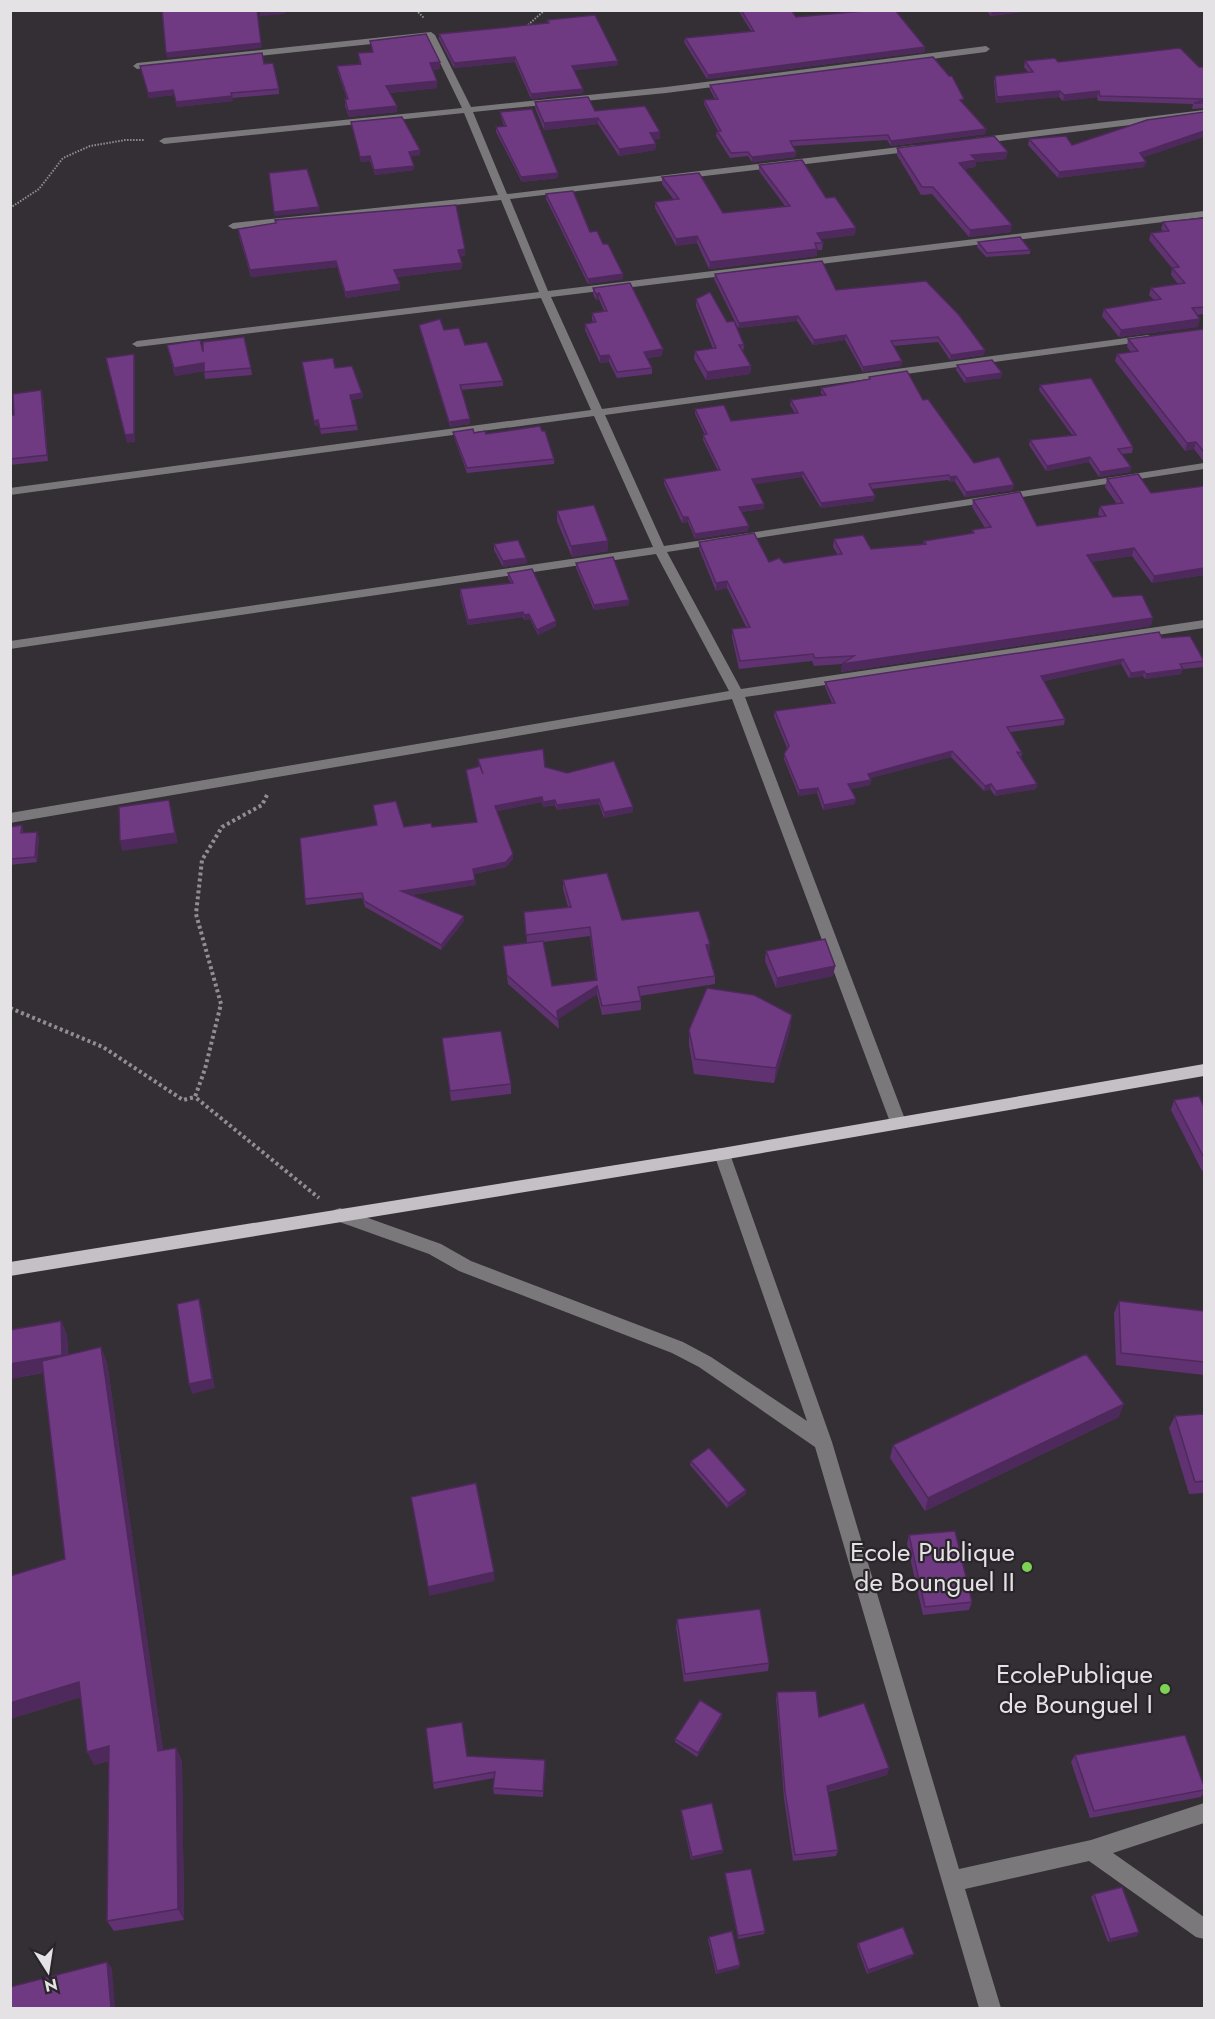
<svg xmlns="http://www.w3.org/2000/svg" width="1215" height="2019" font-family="Jost,sans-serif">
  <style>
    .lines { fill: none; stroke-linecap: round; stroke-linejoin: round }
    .path-far1 { stroke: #918e92; stroke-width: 2; stroke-dasharray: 1.5 1.5; stroke-linecap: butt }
    .path { stroke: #918e92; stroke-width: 4; stroke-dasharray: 3 3; stroke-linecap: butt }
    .minor { fill: #7a787b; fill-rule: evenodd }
    .major { fill: #c4c0c5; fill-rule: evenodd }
    .wall { fill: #603271; fill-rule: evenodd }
    .shaded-wall { fill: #4e295c }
    .building { fill: #703a83; stroke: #4e295c; stroke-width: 1.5 }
    .poi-dot { fill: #7dd154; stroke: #29252a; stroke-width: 2 }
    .labels { text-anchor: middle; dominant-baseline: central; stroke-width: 4.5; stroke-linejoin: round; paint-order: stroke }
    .near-poi-label { font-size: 26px; fill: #e4e2e5; stroke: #29252a; text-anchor: end }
  </style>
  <rect width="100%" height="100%" fill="#332f34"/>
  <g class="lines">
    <path class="path-far1" d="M416,10L424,18
      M528,25L545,10
      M10,208L39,189L63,158L90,146L125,140H145"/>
    <path class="path" d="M267,795L262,805L222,827L202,860L196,914L221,1004L205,1069L195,1097L319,1198
      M10,1008L103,1047L183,1100L195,1097"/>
    <path class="minor" d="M431,32L435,35L471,107L666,87L986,46L990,49L986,52L666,93L473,112L507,194L916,145L921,148L916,151L510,199L548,291L1204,211V217L551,297L602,409L1148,335L1153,338L1148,341L605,415L664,546L1204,463V469L667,552L741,689L1204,620V628L745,697L906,1122L904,1126L898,1128L892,1126L890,1122L732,699L10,823V813L729,691L656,554L10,649V641L653,547L594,416L10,495V488L591,410L541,298L137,347L132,344L137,341L539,292L501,200L233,229L228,226L233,223L498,195L464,113L164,144L159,141L164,138L462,108L428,38L137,69L133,66L137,63Z
      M1204,110V116L975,144L970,141L975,138Z
      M722,1148L728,1149L730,1154L832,1442L959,1869L1091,1840L1204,1803V1823L1113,1853L1204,1917V1939L1196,1937L1089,1861L965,1889L1001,2008H979L815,1447L699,1367L672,1353L459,1271L429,1254L334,1220L332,1215L334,1210L340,1208L441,1244L471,1261L683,1342L711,1357L807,1421L714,1154L716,1149Z"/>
    <path class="major" d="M1204,1064V1076L722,1160L10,1276V1262L722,1148Z"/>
  </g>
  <path class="wall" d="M738,10H791L796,17L925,52L707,79L684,42L685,38L751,31Z
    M986,10H1038L991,16Z
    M547,20L618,65L574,70L583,89V93L531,99L515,62L454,68L439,39V34L547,24Z
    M370,41L440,69L432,70L437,81V88L390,93L397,106V112L349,117L345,106V99H347L338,73L337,66L360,64L358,53L372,52Z
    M1025,61L1199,67H1204V108L1192,109L1193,104L1098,101L1097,97L1063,101L1059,97L996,103L994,82L995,76L1028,72L1024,67Z
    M264,64L279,89V94L232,98L233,101L177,107L174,95L149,98L140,66Z
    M710,85L963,104L986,129L985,134L891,146L887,140L793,146L796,152V157L752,162L748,156L730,158L716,136L717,131H718L704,104V100L715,99L710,90Z
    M535,102L595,111L660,132V139H653L656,144L655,150L619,156L598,124L544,130L535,108Z
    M500,112L558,178L522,182L496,132V127L504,126L501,117Z
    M351,122L420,155L410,156L414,170L375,175L370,161L361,162Z
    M1029,139L1143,158L1146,162L1144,167L1058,178L1028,145Z
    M897,148L1006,159L976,162L975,167L964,169L1011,232L969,237L932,194L921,195L897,155Z
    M759,165L826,198L855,235L821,239L823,243L822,250H817V256L709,269L697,243L676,246L655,208V202L674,200L662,184V177L723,213L785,206L759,171Z
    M546,194L590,232L623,279L588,284L546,199Z
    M1204,218V314L1197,315L1198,327L1119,337L1102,316L1104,309L1154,300L1149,295L1151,288L1178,284L1171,275L1172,268L1149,240L1151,233L1163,231L1161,229L1163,222Z
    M238,229L465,256H460L462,269L397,277L400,290L346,298L337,267L251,277L239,236Z
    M978,242L1030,250V254L986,257L977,247Z
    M715,274L836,290L984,355L950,360L938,342L893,346L902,361L901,366L863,372L845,340L813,345L797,321L738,328L714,279Z
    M593,288L662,356L647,358L652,368V374L617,378L609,362L600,363L585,330V324L593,322L592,319V313L604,311L599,299L596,300L593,294Z
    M696,299L727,322L744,345L743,352L751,366L750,374L706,380L694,359L695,351L713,349L696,306Z
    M419,325L444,330L465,345L503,381V386L461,390L470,419V424L450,427L420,330Z
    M1204,329V462L1194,449L1185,451L1115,361L1117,354L1131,352L1127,347L1128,339Z
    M167,345L203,352L251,368L252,375L205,379L204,371L175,376Z
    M957,365L1001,378L965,383L956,370Z
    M303,367L335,368L362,393L363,398L351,400L358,430L321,434L319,425L315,426Z
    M869,377L923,400L974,463L1013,490L965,497L955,482H950L948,480L871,489L874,501L821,508L802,477L755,484L764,509L741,512L748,531L695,539L688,522L682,523L664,484V479L718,471L703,440V435H705L695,414V409L731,421L795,413L790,405L791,400L823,396L821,393V388L869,380Z
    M1040,385L1133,447L1132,453L1122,454L1131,467L1130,472L1099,477L1089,462L1046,471L1029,445L1030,440L1072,435L1039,390Z
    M43,396L48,461L10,465V415H14Z
    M453,432L486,434L554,459V464L467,473L454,437Z
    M1107,479L1151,493L1204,486V575L1152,583L1132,556L1091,562L1113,597L1151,626L841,672L842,664L814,666L812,661L739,669L732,637V629L746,627L727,588L716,591L699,549V542L769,562L784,563L838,555L833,547L834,539L871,549L923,544L924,541L972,533V530L985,528L972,507L973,500L1037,526L1100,517L1098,514L1100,506L1117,504L1105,487Z
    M557,511L608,551L572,557L557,521Z
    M494,544L526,558L527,563L503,567L494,550Z
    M576,563L629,605L594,610L576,568Z
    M508,573L556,621V626L538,635L530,619L524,620L523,617L468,625L460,595V589L511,583L508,578Z
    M1162,638L1204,660V667L1183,669L1181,674L1145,679L1143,676L1129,678L1121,664L1044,681L1065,719L1064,725L1010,732L1022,753L1021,758L1037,784L1036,789L995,796L990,789L984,791L951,757L870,778L871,780L870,785L850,789L855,804L823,810L817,793L799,796L784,759V754L787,748L774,716L775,711L832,703L825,687V682Z
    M478,759L545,767L633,807V812L604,818L599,804L557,810L555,805L543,807L542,802L497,811L513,859L506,867L474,874L476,885L411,895L464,921L441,950L365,907L362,898L306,905L305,899L377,825L373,805L404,827H432L477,822L466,770L479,766Z
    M22,825L23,833L39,837L37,862L10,865V827Z
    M563,880L622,920L710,953H708L715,976V984L640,996L641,1001V1010L602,1015L597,994L558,1019L559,1029L508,984L503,946L527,943L525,921L568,907L563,889ZM590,936L596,981L552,986L543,942Z
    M766,951L835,966L833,976L776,988L765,961Z
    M792,1015L790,1030L774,1083L694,1074L689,1045V1030Z
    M443,1048L511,1084V1094L451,1101Z
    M1174,1100L1204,1107V1170L1202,1171L1171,1110Z
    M1119,1301L1204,1311V1375L1116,1365L1114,1313Z
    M61,1321L67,1335L68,1355L107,1362L163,1750L176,1748L182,1761L184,1920L114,1931L107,1921L109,1761L94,1765L81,1697L10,1719L65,1559L43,1373L10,1379Z
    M1204,1414V1493L1189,1494L1169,1428L1175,1416Z
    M1119,1417L925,1511L890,1458L893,1445Z
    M691,1461L746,1494L727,1508L690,1465Z
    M909,1535L972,1602L969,1610L923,1615L907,1544Z
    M677,1619L769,1663L768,1671L684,1682L676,1627Z
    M777,1692L819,1717L889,1768L887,1775L828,1792L838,1850L836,1856L793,1861L784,1798L776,1699Z
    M722,1718L697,1757L675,1742V1739Z
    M1075,1755L1204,1786V1792L1201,1797L1090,1818L1071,1762Z
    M467,1756L545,1760L543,1797L494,1794L493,1788L494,1778L434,1789L433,1783Z
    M681,1810L723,1853L691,1860L681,1813Z
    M725,1873L765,1931L764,1934L738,1939L725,1877Z
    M1094,1894L1137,1936L1108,1942L1091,1897Z
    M709,1937L740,1965L739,1968L716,1974L708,1940Z
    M858,1943L912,1957L867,1974L857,1946Z"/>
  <path class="shaded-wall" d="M268,10H285V14L260,16V11Z
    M992,10H1038L991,16Z
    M261,43L262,48L167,58L166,53Z
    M925,47V52L707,79L708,75Z
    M515,57V62L454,68V63Z
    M618,61V65L572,71V66Z
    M440,62V69L430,70V63Z
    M437,81V88L387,93L386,86Z
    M583,89V93L531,99V94Z
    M173,90L174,95L149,98L148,93Z
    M1060,91L1059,97L996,103L997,97Z
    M1099,91L1097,97L1063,101L1064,95Z
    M232,96L233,101L177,107L176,102Z
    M397,106V112L349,117L348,111Z
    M598,118V124L544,130V123Z
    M986,129L985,134L891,146V141Z
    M1204,131V137L1139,159L1140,153Z
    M660,132V139L650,140V133Z
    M656,144L655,150L619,156V149Z
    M420,150V155L409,157V152Z
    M796,152V157L752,162V157Z
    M1008,152L1006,159L976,162L975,167L958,170L959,163L971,155Z
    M370,156V161L361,162L360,157Z
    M1146,162L1144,167L1058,178L1059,172Z
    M414,166V170L375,175L374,170Z
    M558,173V178L522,182L521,177Z
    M319,207L320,212L275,216L274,212Z
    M1012,225L1011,232L969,237L970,230Z
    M856,228L855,235L817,240V233Z
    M697,236V243L676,246V239Z
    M465,249V256L458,257V250Z
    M817,249V256L709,269L710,262Z
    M336,261L337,267L251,277L250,270Z
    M462,263V269L395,277L394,270Z
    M623,274V279L588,284V279Z
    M400,284V290L346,298L345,292Z
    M599,293V299L596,300V294Z
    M798,316L797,321L738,328L739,323Z
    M1200,319L1198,327L1119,337L1121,330Z
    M846,335L845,340L813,345L814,340Z
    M663,349L662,356L644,358V352Z
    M985,350L984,355L950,360L951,355Z
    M134,354L135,362V442L127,443L125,435Z
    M609,355V362L600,363V356Z
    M902,361L901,366L863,372V367Z
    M204,363L205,371L175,376L174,368Z
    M751,366L750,374L706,380L707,372Z
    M1002,373L1001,378L965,383L966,378Z
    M41,390L43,396L48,461L47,455Z
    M362,393L363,398L351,400L350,395Z
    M470,419V424L450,427L449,422Z
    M318,420L319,425L315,426L314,421Z
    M1196,442L1194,449L1185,451L1187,443Z
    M1090,457L1089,462L1046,471L1047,466Z
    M1131,467L1130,472L1099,477L1100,472Z
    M803,472L802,477L752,485V479Z
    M956,476L955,482H950V477Z
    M1014,485L1013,490L965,497L966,492Z
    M875,496L874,501L821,508V503Z
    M764,504V509L739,512V507Z
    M683,517H688V522L682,523Z
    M749,526L748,531L695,539V534Z
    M608,541V551L572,557L571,546Z
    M1134,548L1132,556L1085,563L1087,555Z
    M526,558L527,563L503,567V561Z
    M1204,568V575L1152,583L1154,576Z
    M727,581V588L716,591V583Z
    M629,600V605L594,610V605Z
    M523,612V617L468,625V620Z
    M529,614L530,619L524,620V615Z
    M1153,618L1151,626L841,672L842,664Z
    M556,621V626L538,635L537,630Z
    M1123,659L1121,664L1040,682L1041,676Z
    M1183,669L1181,674L1145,679L1146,674Z
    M1144,671L1143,676L1129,678L1131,673Z
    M952,751L951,757L867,779L868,774Z
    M871,780L870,785L847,789L848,784Z
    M991,784L990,789L984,791L985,786Z
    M1037,784L1036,789L995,796L996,791Z
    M818,788L817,793L799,796V790Z
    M542,797V802L495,812V806Z
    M599,799V804L557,810V805Z
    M856,799L855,804L823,810L824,805Z
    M169,800L178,843L122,851L120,841Z
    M555,800V805L543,807V802Z
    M633,807V812L604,818V812Z
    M37,832L39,837L37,862L35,857Z
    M513,854V859L506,867L473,874V869Z
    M475,880L476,885L402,896L401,891Z
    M464,916V921L441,950V945Z
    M710,944V953L705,954L706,945Z
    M835,966L833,976L776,988L777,978Z
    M597,986V994L557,1020V1011Z
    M792,1015L790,1030L774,1083L776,1068Z
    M199,1299L202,1308L215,1388L192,1394L189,1384Z
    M61,1321L67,1335L68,1368L10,1379V1364Z
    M101,1347L107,1362L165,1763L158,1751Z
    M1124,1404L1119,1417L925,1511L928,1498Z
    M746,1490V1494L727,1508L728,1503Z
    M494,1572L495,1581L429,1596L428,1587Z
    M79,1682L86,1695L10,1719V1703Z
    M722,1714V1718L697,1757L698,1753Z
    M109,1746L116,1759L94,1765L87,1752Z
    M176,1748L182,1761L184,1920L178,1909Z
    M545,1760L546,1766L543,1797V1791Z
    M889,1768L887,1775L825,1792L827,1786Z
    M723,1850V1853L691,1860L692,1857Z
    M1139,1932L1137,1936L1108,1942L1110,1939Z
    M914,1954L912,1957L867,1974L868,1970Z
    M107,1962L112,1968L115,2008H111Z
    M740,1965L739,1968L716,1974L717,1971Z"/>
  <path class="building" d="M162,10H257L261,43L166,53Z
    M741,10H791L796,17L876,10H895L925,47L708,75L685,38L754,31Z
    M595,15L618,61L572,66L583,89L531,94L515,57L454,63L439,34L549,23L547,20Z
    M426,34L440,62L430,63L437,81L386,86L397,106L348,111L345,99H348L337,66L361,64L358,53L373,52L370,41Z
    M1180,48L1199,67H1204V99L1100,96L1099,91L1064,95L1060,91L997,97L995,76L1033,72L1025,61L1055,58L1058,62Z
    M262,53L264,64L273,63L279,89L231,93L232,96L176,102L173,90L148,93L140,66Z
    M933,57L949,76H952L964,99L960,100L986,129L891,141L888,135L790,141L796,152L752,157L748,152L731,153L717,131H721L704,100L718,99L710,85Z
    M588,97L595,111L645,106L660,132L650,133L656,144L619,149L598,118L544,123L535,102Z
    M1204,100V103H1194Z
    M532,109L558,173L521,177L496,127L506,126L500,112Z
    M1204,112V131L1140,153L1146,162L1059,172L1029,139L1066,136L1072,145L1147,120Z
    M402,117L420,150L409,152L414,166L374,170L370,156L360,157L351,122Z
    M994,136L1008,152L971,155L976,160L959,163L1012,225L970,230L933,187H922L897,148Z
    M802,160L826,198L835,197L856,228L817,233L823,243H815L817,249L710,262L697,236L676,239L655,202L679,199L662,177L699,173L723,213L790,206L759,165Z
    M307,169L319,207L274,212L269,173Z
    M573,191L590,232L597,231L603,244H608L623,274L588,279L546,194Z
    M456,205L465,249L458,250L462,263L394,270L400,284L345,292L336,261L250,270L238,229L276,223L275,220Z
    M1204,218V307L1192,308L1200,319L1121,330L1104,309L1161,299L1151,288L1185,283L1172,268L1179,267L1151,233L1169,231L1163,222Z
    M1020,237L1030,250L987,253L978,242Z
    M822,261L836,290L926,281L959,315L985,350L951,355L938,337L891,341L902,361L863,367L846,335L814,340L798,316L739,323L715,274Z
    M630,283L663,349L644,352L652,368L617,372L609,355L600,356L585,324L596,322L592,313L607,311L599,293L596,294L593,288Z
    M710,292L727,322L734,321L744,345H739L751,366L707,372L695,351L716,348L696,299Z
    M440,319L444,330L459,328L465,345L487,342L503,381L460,385L470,419L449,422L419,325Z
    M1204,329V452L1196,442L1187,443L1117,354L1138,351L1128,339Z
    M244,337L251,368L204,372V363L174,368L167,345L200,340L203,352V342Z
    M134,354V434L125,435L106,358Z
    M333,358L335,368L352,366L362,393L350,395L357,425L320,429L318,420L314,421L302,362Z
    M992,360L1002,373L966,378L957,365Z
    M907,371L923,400L928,399L974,463L999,457L1014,485L966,492L956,476L950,477L949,475L869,484L875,496L821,503L803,472L752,479L764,504L739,507L749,526L695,534L688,517H683L664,479L720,470L703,435L707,434L695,409L724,405L731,421L798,413L791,400L826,395L821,388L870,379L869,377Z
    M1091,378L1133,447L1118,449L1131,467L1100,472L1090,457L1047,466L1030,440L1076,435L1040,385Z
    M41,390L47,455L10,459V415H14L13,394Z
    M540,426L542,431H545L554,459L467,468L453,432L473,429L474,433L485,431L486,434Z
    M1138,474L1151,493L1204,486V568L1154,576L1134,548L1087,555L1113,597L1142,595L1153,618L842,664L854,656L815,658L813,654L740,661L732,629L750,627L727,581L716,583L699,542L754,533L769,562L779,558L784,563L842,554L834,539L863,535L871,549L926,544L924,541L974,533L972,530L991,527L973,500L1020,492L1037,526L1106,516L1100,506L1123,503L1107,479Z
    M594,505L608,541L571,546L557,511Z
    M518,540L526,558L503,561L494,544Z
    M613,557L629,600L594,605L576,563Z
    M532,569L556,621L537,630L529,614L524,615L523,612L468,620L460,589L513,583L508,573Z
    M1159,632L1162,638L1190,636L1204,661L1180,664L1183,669L1146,674L1144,671L1131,673L1123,659L1041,676L1065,719L1007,727L1022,753L1017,752L1037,784L996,791L991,784L985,786L952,751L868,774L871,780L848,784L856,799L824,805L818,788L799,790L784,754L789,746L775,711L835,703L825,682Z
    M543,749L545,767L567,773L614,761L633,807L604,812L599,799L557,805L555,800L543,802L542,797L495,806L513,854L506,862L473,869L475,880L401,891L464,916L441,945L364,901L362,893L305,899L300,838L377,825L373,805L396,801L404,827L431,823L432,827L477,822L466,770L480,766L483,774L478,759Z
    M169,800L175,833L120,841L119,807Z
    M22,825L21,833L37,832L35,857L10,859V827Z
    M607,873L622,920L699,911L710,944L706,945L715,976L638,987L641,1001L602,1006L597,986L557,1011L558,1020L507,975L503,946L543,941L552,986L597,980L590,927L526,935L524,912L571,907L563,880Z
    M825,939L835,966L777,978L766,951Z
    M707,988L754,995L792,1015L776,1068L695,1059L689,1030Z
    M501,1031L511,1084L450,1091L442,1038Z
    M1199,1096L1204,1107V1158L1174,1100Z
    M199,1299L212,1379L189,1384L177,1304Z
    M1119,1301L1204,1311V1362L1121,1353Z
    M61,1321L62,1355L10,1364V1330Z
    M101,1347L158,1751L176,1748L178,1909L107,1921L109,1746L87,1752L79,1682L10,1703V1576L65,1559L42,1361Z
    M1086,1354L1124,1404L928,1498L893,1445Z
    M1204,1414V1481L1195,1482L1175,1416Z
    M709,1448L746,1490L728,1503L691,1461Z
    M476,1483L494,1572L428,1587L411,1497Z
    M955,1531L972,1602L925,1607L909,1535Z
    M760,1609L769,1663L685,1674L677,1619Z
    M816,1691L819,1717L864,1703L889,1768L827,1786L838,1850L795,1855L785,1791L777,1692Z
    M700,1700L722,1714L698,1753L675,1739Z
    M462,1722L467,1756L545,1760L543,1791L493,1788L495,1772L433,1783L426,1728Z
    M1185,1735L1204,1786V1790L1094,1811L1075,1755Z
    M712,1803L723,1850L692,1857L681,1810Z
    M751,1869L765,1931L738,1936L725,1873Z
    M1122,1887L1139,1932L1110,1939L1094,1894Z
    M903,1927L914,1954L868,1970L858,1943Z
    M732,1931L740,1965L717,1971L709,1937Z
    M107,1962L111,2008H10V1987Z"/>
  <g class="poi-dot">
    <circle cx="1027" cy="1567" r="6"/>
    <circle cx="1165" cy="1689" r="6"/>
  </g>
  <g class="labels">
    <g class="near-poi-label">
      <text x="1015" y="1552">Ecole Publique<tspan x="1015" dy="30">de Bounguel II</tspan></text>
      <text x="1153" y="1674">EcolePublique<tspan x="1153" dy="30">de Bounguel I</tspan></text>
    </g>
  </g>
  <rect width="1215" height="2019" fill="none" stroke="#e4e2e5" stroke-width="24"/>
  <g transform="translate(48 1971) rotate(168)" stroke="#29252a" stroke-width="4.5" paint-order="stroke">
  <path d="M0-4.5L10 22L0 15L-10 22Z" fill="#e4e2e5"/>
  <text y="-9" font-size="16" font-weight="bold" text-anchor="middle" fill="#e4e2e5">N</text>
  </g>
</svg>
